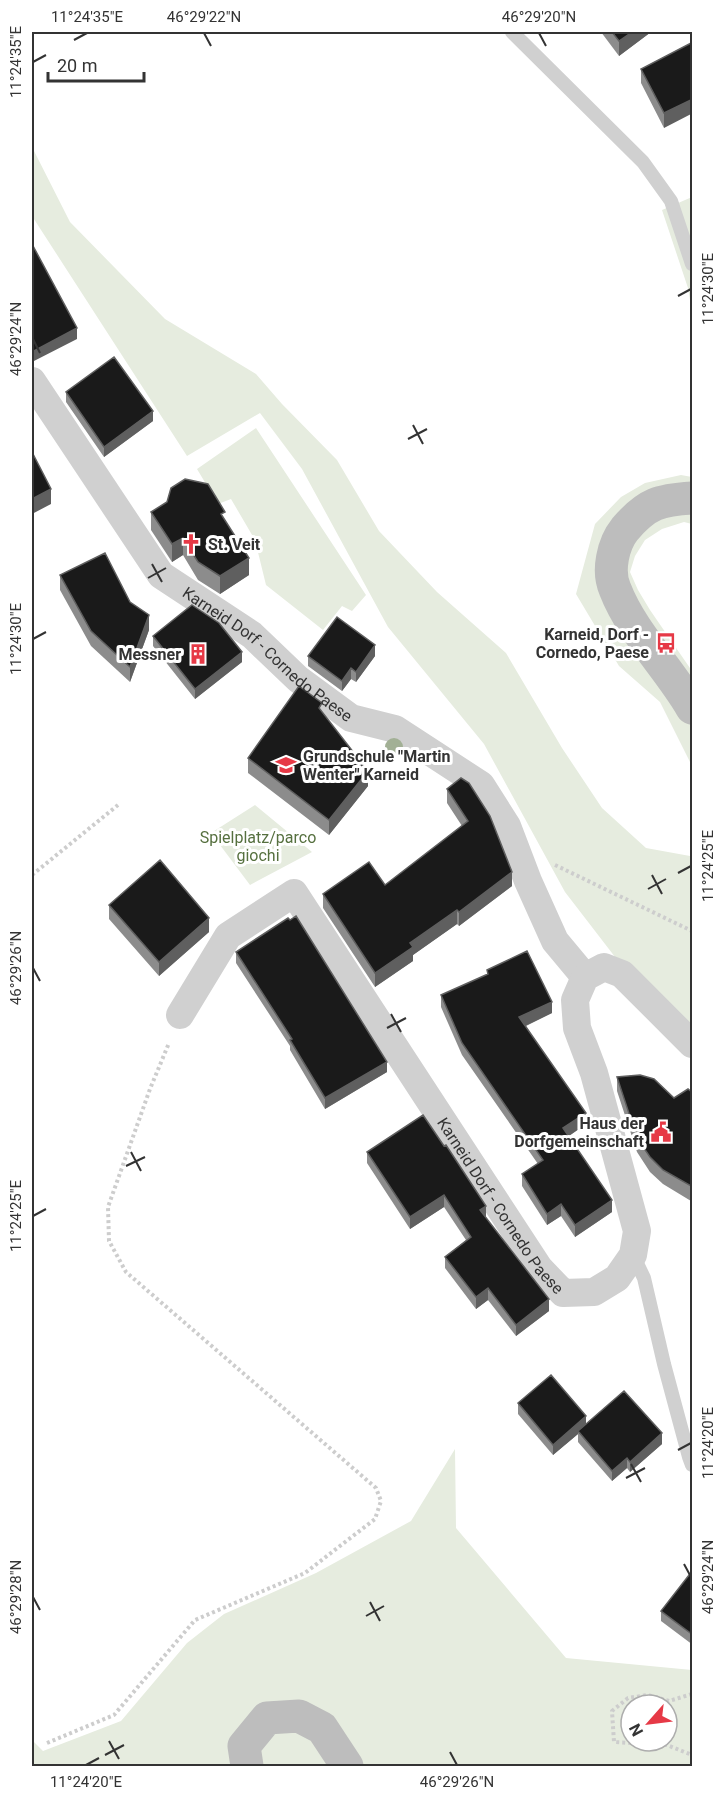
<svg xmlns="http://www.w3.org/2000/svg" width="724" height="1798" font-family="Roboto,sans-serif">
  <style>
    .green { fill: #e6ecdf; fill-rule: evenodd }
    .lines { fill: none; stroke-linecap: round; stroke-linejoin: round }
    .path { stroke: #cdcdcd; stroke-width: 4; stroke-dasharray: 3 3; stroke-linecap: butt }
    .lane { stroke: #d0d0d0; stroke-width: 14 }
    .street { stroke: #d0d0d0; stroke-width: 28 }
    .secondary { stroke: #bdbdbd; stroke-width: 33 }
    .tree { fill: #a2b095 }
    .wall { fill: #8c8c8c }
    .shaded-wall { fill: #5f5f5f }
    .building { fill: #1a1a1a; stroke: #5f5f5f; stroke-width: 1.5 }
    .ticks { fill: none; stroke: #333; stroke-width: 2 }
    .labels { text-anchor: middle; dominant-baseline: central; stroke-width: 6; stroke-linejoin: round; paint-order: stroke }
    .poi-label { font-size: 16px; font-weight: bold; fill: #333; stroke: #fff; text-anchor: end }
    .street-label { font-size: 16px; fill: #333; stroke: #fff }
    .park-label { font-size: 16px; fill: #56703f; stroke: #fff }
    .neatline { fill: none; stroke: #333; stroke-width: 2 }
    .ticks-label { font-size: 15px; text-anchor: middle; fill: #333 }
  </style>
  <rect width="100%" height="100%" fill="#fff"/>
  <path class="green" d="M32,147L70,222L165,319L256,374L282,404L337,460L379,531L437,592L506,653L562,748L602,808L646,848L690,856L692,855V1057L565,892L484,744L388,627L302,469L260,413L187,456L32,216Z
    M692,197V312L688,288L662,210Z
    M256,428L366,595L352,611L342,606L323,630L266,585L255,540L231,499L218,504L197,469Z
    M681,475L692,477V524L684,522L662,529L645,540L635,556L630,572L638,590L650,610L692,671V766L660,702L619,666L576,594L595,524L621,497L645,483Z
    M255,805L312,852L250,885L211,833Z
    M455,1449L456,1528L566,1658L692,1670V1766H32V1740L43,1751L121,1721L187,1643L224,1614L316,1573L411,1521ZM631,1705H667V1741H631Z"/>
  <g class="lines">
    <path class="path" d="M555,865L692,931
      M32,875L118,805
      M692,1694L669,1701L648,1695L628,1698L612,1711L614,1742L667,1745L692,1755
      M47,1743L114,1715L195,1620L305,1573L375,1519L381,1501L376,1488L126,1272L109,1241L108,1207L150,1089L169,1043"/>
    <path class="lane" d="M512,32L643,162L671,201L692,264
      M633,1255L644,1278L664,1364L689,1457L692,1465"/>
    <g class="street">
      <path id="s1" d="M32,381L161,575L252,635L298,679L351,718L395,729L481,785L507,826L528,881L555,941L585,977"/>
      <path id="s2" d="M180,1015L228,936L294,893L539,1268L563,1293L594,1292L617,1278L633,1255L637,1231L594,1073L577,1028L575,1000L585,977L604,967L622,974L692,1044"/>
    </g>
    <path class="secondary" d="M692,498C660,500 647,503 625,529C613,544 607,571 615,589C632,633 669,668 692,708
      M247,1766L244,1746L267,1718L299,1716L322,1728L347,1766"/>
  </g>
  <circle class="tree" cx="394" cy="747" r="9"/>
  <path class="wall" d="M601,32H651L619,56Z
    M693,42L664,128L641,83V69Z
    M66,392L153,421L104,457L66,402Z
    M151,512L225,520L249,575L220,594L198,580L183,555L172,562L151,530Z
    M60,575L130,602L149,630L130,682L91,646L60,590Z
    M153,636L242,662L195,699L153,646Z
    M308,656H375L356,682L351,679L342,691L308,666Z
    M322,712L368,786L329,835L248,773V758Z
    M447,789L512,886L459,926L457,924L413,955V961L375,987L323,908V894L385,885L462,826L447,803Z
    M109,905L209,932L159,976L109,919Z
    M236,952L387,1072L325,1109L290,1050V1046L236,963Z
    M487,970L552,1013L526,1026L586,1124L569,1136L612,1212L575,1237L561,1216L547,1225L522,1186V1174L538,1164L462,1055L441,1007V995L487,975Z
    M617,1077L674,1098L693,1093V1199L691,1201L663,1184L650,1172L637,1152L617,1091Z
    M367,1152L486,1217L549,1311L516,1336L488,1300L476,1309L445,1268V1257L466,1240L444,1207L410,1229L367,1163Z
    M518,1403L586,1424L662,1444L630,1472L627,1468L612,1481L578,1442V1434L553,1455L518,1414Z
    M693,1570V1645L661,1621V1611Z"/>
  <path class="shaded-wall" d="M632,32H651L619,56V41Z
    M693,99V113L664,128V113Z
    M77,328V339L32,362V352Z
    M153,411V421L104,457V447Z
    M51,489V504L32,514V499Z
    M183,538V555L172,562V544Z
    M249,558V575L220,594V576Z
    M149,615V630L130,682V667Z
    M375,645V656L356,682V672Z
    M242,652V662L195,699V689Z
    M351,668V679L342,691V681Z
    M368,771V786L329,835V820Z
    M512,872V886L459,926V912Z
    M457,910V924L413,955V961L375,987V973L410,943Z
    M209,918V932L159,976V962Z
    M552,1002V1013L519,1029V1017Z
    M387,1062V1072L325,1109V1098Z
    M586,1113V1124L563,1140V1128Z
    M693,1185V1199L691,1201V1186Z
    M444,1195V1207L410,1229V1217Z
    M612,1200V1212L575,1237V1225Z
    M561,1204V1216L547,1225V1214Z
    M486,1206V1217L480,1210Z
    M488,1288V1300L476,1309V1297Z
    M549,1299V1311L516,1336V1325Z
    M586,1416V1427L578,1431V1434L553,1455V1445Z
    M662,1433V1444L630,1472V1462Z
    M627,1458V1468L612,1481V1471Z"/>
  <path class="building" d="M612,32H632L619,41Z
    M693,42V99L664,113L641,69Z
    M32,244L77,328L32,352Z
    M114,357L153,411L104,447L66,392Z
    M32,452L51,489L32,499Z
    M185,479L208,484L225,512L221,514L249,558L220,576L198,562L183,538L172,544L151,512L167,502L171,488Z
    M105,553L130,602L149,615L130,667L91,631L60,575Z
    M192,605L219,623L242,652L195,689L153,636Z
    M337,617L375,645L356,672L351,668L342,681L308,656Z
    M299,686L322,703L319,708L368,771L329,820L248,758Z
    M461,778L469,783L490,816L512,872L459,912L457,910L410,943L413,947L375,973L323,894L369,862L385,885L468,821L447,789Z
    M160,860L209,918L159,962L109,905Z
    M296,916L387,1062L325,1098L290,1040L292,1039L236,952L288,918L290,920Z
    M527,951L552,1002L519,1017L586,1113L563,1128L612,1200L575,1225L561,1204L547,1214L522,1174L543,1160L462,1043L441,995L488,974L487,970Z
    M640,1075L654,1079L674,1098L688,1089L693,1093V1185L691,1186L663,1170L650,1157L637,1138L617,1077Z
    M423,1115L444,1146L446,1145L486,1206L480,1210L549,1299L516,1325L488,1288L476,1297L445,1257L471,1237L444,1195L410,1217L367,1152Z
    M551,1375L586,1416L553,1445L518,1403Z
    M624,1391L662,1433L630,1462L627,1458L612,1471L578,1431Z
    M693,1570V1635L661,1611Z"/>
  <path class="ticks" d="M204,33L211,46M539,33L546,46M74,40L87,33M33,62L46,55M678,296L691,289M33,339L40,353M413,425L423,444M408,439L427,429M152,564L162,582M148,578L166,568M33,639L46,632M678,873L691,866M652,875L662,894M648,889L666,879M33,968L40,981M391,1014L401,1032M387,1028L406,1018M131,1152L141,1171M126,1166L145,1157M33,1216L46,1209M678,1450L691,1443M631,1464L641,1482M626,1478L645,1468M684,1564L691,1577M33,1597L40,1610M370,1602L380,1621M366,1616L384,1606M109,1741L119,1759M450,1752L457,1765M105,1755L124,1745M86,1765L99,1758"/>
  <defs>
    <g id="church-bare" transform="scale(1.62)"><path d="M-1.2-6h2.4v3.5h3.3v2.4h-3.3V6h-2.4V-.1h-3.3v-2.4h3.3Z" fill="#e63946" stroke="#fff" stroke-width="2.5" paint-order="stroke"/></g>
    <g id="bus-bare" transform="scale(1.62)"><path d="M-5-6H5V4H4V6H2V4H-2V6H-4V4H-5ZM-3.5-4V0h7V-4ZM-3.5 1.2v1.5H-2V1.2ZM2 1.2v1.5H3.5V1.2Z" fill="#e63946" stroke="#fff" stroke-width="2.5" paint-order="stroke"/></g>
    <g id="building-bare" transform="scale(1.62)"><path d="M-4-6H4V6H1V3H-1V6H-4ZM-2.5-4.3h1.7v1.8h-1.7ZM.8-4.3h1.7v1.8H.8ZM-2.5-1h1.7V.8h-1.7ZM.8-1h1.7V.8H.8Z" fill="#e63946" stroke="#fff" stroke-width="2.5" paint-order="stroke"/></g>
    <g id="school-bare" transform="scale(1.62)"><path d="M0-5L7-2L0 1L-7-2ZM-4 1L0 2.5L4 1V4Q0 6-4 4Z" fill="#e63946" stroke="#fff" stroke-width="2.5" paint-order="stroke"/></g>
    <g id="civic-bare" transform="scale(1.62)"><path d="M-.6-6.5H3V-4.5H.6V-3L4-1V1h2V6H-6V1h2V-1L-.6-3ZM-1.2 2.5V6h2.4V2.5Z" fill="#e63946" stroke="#fff" stroke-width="2.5" paint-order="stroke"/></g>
  </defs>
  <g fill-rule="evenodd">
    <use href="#church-bare" x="191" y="544"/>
    <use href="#bus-bare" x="666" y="643"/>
    <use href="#building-bare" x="198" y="654"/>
    <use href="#school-bare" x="286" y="765"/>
    <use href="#civic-bare" x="661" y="1132"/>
  </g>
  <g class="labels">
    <g class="poi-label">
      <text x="208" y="544" text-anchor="start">St. Veit</text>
      <text x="649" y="634">Karneid, Dorf -<tspan x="649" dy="18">Cornedo, Paese</tspan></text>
      <text x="181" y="654">Messner</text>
      <text x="303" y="756" text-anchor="start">Grundschule "Martin<tspan x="303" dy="18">Wenter" Karneid</tspan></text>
      <text x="644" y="1123">Haus der<tspan x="644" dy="18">Dorfgemeinschaft</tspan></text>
    </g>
    <g class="street-label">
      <text stroke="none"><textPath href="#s1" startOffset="366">Karneid Dorf - Cornedo Paese</textPath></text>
      <text stroke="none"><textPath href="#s2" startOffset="546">Karneid Dorf - Cornedo Paese</textPath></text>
    </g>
    <g class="park-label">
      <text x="258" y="837">Spielplatz/parco<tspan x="258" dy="18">giochi</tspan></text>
    </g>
  </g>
  <rect width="724" height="1798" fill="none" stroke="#ffffff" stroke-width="66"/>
  <g transform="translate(649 1723) rotate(242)"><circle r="28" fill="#ffffff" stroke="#adadad" stroke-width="1.5"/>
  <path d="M0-4.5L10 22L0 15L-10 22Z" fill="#e63946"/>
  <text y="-9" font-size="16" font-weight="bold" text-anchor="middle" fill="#333333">N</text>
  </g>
  <path d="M48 72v9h96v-9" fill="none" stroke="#333333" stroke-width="3"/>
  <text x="57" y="72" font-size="18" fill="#333333" stroke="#ffffff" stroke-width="4.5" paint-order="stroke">20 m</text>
  <rect x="33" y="33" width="658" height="1732" class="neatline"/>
  <g class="ticks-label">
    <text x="87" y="22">11°24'35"E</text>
    <text x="204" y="22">46°29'22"N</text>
    <text x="539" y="22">46°29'20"N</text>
    <text transform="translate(16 62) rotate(-90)" y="5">11°24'35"E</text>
    <text transform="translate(708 289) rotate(-90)" y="5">11°24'30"E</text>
    <text transform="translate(16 339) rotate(-90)" y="5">46°29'24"N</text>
    <text transform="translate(16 639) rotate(-90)" y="5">11°24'30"E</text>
    <text transform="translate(708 866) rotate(-90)" y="5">11°24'25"E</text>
    <text transform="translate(16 968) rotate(-90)" y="5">46°29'26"N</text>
    <text transform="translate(16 1216) rotate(-90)" y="5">11°24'25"E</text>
    <text transform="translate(708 1443) rotate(-90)" y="5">11°24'20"E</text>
    <text transform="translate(708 1577) rotate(-90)" y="5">46°29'24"N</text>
    <text transform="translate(16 1597) rotate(-90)" y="5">46°29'28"N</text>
    <text x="86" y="1787">11°24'20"E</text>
    <text x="457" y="1787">46°29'26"N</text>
  </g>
</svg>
